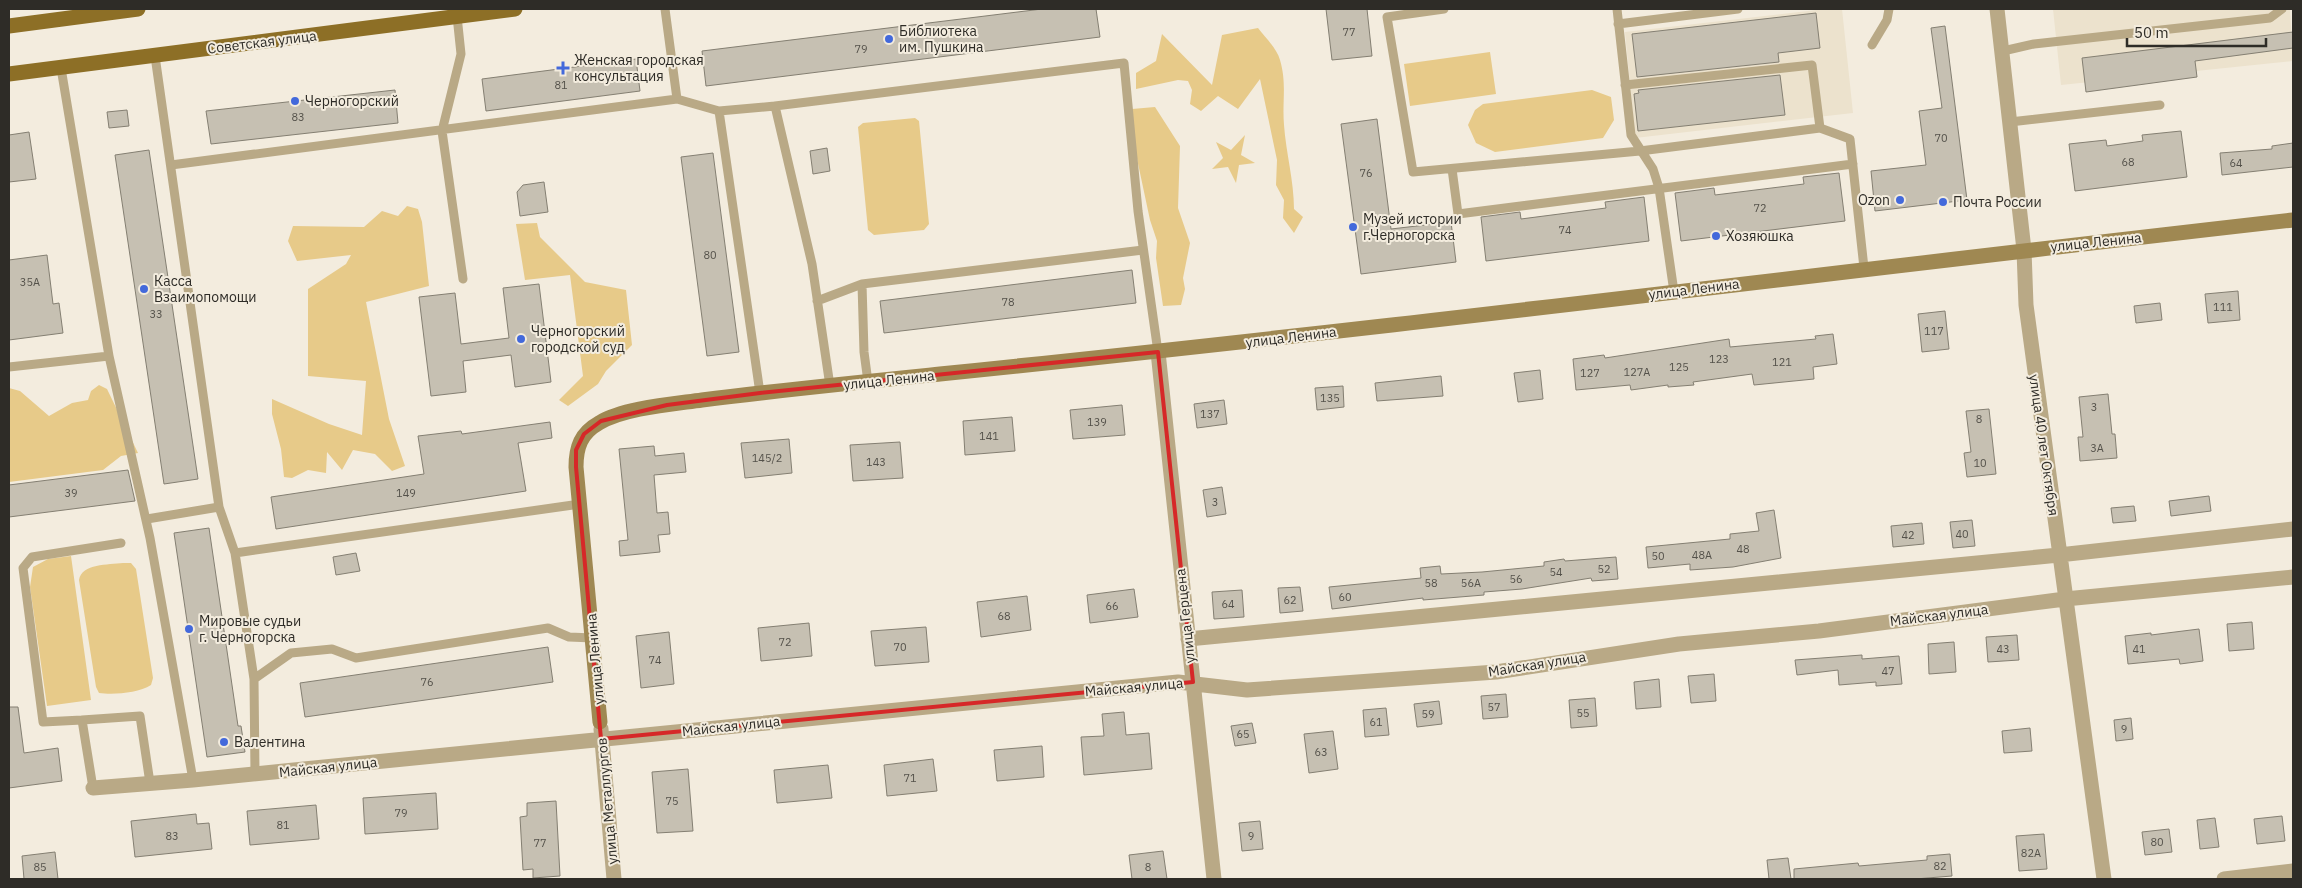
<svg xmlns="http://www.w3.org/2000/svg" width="2302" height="888" font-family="'IBM Plex Sans',sans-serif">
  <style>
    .built { fill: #ece2cd }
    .green { fill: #e7ca89 }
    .building { fill: #c6c0b2; stroke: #847f72 }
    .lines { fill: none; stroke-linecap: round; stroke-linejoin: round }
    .lane { stroke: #b9a986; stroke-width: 9 }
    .street { stroke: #b9a986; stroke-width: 15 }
    .secondary { stroke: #9f8852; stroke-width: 15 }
    .primary { stroke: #8d6f26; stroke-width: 15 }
    .marked { fill: none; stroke: #d62828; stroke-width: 4; stroke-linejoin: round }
    .poi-dot { fill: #4369db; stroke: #f3ecde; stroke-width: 2 }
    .labels { text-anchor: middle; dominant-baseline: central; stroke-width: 4; stroke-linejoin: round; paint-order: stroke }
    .number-label { font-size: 11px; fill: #54514a }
    .poi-label { font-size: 14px; fill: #2e2c27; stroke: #f3ecde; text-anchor: start }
    .street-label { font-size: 14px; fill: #2e2c27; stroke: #f3ecde }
  </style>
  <rect width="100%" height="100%" fill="#f3ecde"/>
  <path class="built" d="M1825,9H1842L1853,113L1635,138L1625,32Z
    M2053,9H2290L2293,61L2061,85Z"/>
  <path class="green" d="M1258,28C1265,37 1277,49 1280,60C1287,84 1282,101 1284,125C1286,153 1294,181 1294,209L1303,217L1294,233L1283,218L1284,200L1276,185L1277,160L1260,79L1238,109L1218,96L1201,111L1190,104L1192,90L1188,81L1178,80L1136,89V73L1156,61L1162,34L1212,85L1222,35Z
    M1490,52L1496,94L1410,106L1404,64Z
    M1592,90L1611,97L1614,120L1603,138L1495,152L1476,143L1468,125L1475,110L1483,104Z
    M1155,107L1180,146L1178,208L1190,243L1183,278L1185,289L1181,305L1163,306L1156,258L1157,241L1150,220L1133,140L1132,109Z
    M915,118L919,121L929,224L924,230L874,235L868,230L858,127L863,123Z
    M1245,135L1241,155L1255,163L1239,165L1236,183L1228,167L1212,169L1223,158L1216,142L1231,150Z
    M407,206L418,209L422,222L429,286L366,302L389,419L405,466L392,471L375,454L353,450L342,470L327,452L326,473L308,470L292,478L284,477L281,449L272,414V399L329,424L362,435L366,381L308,376V289L346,264L351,255L297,261L288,241L293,226L364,227L382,211L398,216Z
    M537,223L540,237L585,282L626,290L632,345L606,371L598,384L568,406L559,400L583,376L570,275L525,280L516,224Z
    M99,385L107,389L138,453L121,456L103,470L9,482V388L20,391L49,416L72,403L88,400L91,391Z
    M71,556L91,700L47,706L30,587L33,567L48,559Z
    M123,563H131L136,569L153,678L151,685C138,693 114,695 99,693L96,687L79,580C82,563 108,565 123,563Z"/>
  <path class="building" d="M1042,9H1096L1100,37L706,86L702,51Z
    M1326,9H1367L1372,56L1332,60Z
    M1816,13L1820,48L1778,53L1779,62L1637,77L1632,34Z
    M1945,26L1967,200L1875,211L1871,171L1926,165L1919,111L1942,108L1931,28Z
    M2293,32V48L2195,61L2197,77L2086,92L2082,58Z
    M636,59L640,91L486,111L482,79Z
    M1780,75L1785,115L1638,131L1634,94L1639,93L1638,90Z
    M395,90L398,123L211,144L206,111Z
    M127,110L129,126L109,128L107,112Z
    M1377,119L1391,229L1451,222L1456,262L1361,274L1341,124Z
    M2181,131L2187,177L2075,191L2069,144L2106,140L2107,146L2143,141L2142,135Z
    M29,132L36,179L9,182V135Z
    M2293,143V167L2222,175L2220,153L2272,149V146Z
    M827,148L830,171L813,174L810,151Z
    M149,150L198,479L164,484L115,155Z
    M713,153L739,352L707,356L681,157Z
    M1839,173L1845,221L1681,241L1675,193L1714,188L1715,195L1804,184L1803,177Z
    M544,182L548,212L520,216L517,192L523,185Z
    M1644,197L1649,241L1486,261L1481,217L1520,212L1521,219L1606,208L1605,202Z
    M47,255L53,304L59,303L63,333L9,340V260Z
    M1132,270L1136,303L884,333L880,301Z
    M539,284L551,382L515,387L511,355L463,361L466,392L431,396L419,297L455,293L461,344L509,338L503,288Z
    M2238,291L2240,320L2208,323L2205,294Z
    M2160,303L2162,320L2136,323L2134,306Z
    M1945,311L1949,349L1922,352L1918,314Z
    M1833,334L1837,364L1813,367L1814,379L1754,385L1752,374L1693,382L1694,385L1668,387V385L1631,390L1630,385L1576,390L1573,359L1604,355L1605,358L1729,339L1730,347L1816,339L1815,336Z
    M1540,370L1543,399L1518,402L1514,373Z
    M1441,376L1443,396L1377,401L1375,383Z
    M1343,386L1344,407L1317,410L1315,388Z
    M2108,394L2112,434H2115L2117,458L2080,461L2078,437H2083L2079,397Z
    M1224,400L1227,424L1197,428L1194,404Z
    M1122,405L1125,435L1073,439L1070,410Z
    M1989,409L1996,474L1967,477L1964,453L1971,452L1966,411Z
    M1012,417L1015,451L965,455L963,421Z
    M550,422L552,438L518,443L526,491L276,529L271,497L424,474L418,436L461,431L462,434Z
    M789,439L792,473L745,478L741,443Z
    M900,442L903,478L853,481L850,445Z
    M654,446L655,456L684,453L686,472L654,475L657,513L668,512L670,534L658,535L660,552L620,556L619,541L628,540L619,449Z
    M128,470L135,501L9,517V485Z
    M1222,487L1226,514L1207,517L1203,490Z
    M2209,496L2211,511L2171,516L2169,501Z
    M2134,506L2136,521L2113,523L2111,508Z
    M1774,510L1781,558L1733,567L1690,570V564L1648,568L1646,547L1730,539V534L1759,531L1756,513Z
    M1972,520L1975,546L1953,548L1950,522Z
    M1922,523L1924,544L1893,547L1891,526Z
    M209,528L238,726H241L245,752L207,757L174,533Z
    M356,553L360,571L336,575L333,557Z
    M1616,557L1618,579L1592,581L1591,578L1522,589L1484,592V595L1423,600V598L1332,609L1329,587L1421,578L1420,568L1440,566L1441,574L1482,572L1544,566V562L1564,559L1565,561Z
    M1300,587L1303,611L1280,613L1278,588Z
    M1134,589L1138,617L1090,623L1087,595Z
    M1242,590L1244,617L1214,619L1212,592Z
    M1027,596L1031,630L981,637L977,602Z
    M2252,622L2254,649L2229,651L2227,624Z
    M809,623L812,656L761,661L758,628Z
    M926,627L929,662L875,666L871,631Z
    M2199,629L2203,661L2180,664L2179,659L2128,664L2125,636L2151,633V635Z
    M669,632L674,684L641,688L636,636Z
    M2017,635L2019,660L1988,662L1986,637Z
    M1954,642L1956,672L1929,674L1928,644Z
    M548,647L553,682L305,717L300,683Z
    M1862,655V659L1899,656L1902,684L1876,686V682L1839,685L1838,670L1797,675L1795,660Z
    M1714,674L1716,701L1691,703L1688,676Z
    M1659,679L1661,707L1636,709L1634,682Z
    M1506,694L1508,717L1483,719L1481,696Z
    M1595,698L1597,726L1571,728L1569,700Z
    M1439,701L1442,724L1417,727L1414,704Z
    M9,707H18L24,753L58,748L62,781L9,788Z
    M1386,708L1389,735L1365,737L1363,710Z
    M1124,712L1126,735L1149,733L1152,769L1084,775L1081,737L1104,736L1102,714Z
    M2131,718L2133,739L2116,741L2114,720Z
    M1252,723L1256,743L1235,746L1231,726Z
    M2030,728L2032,751L2004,753L2002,731Z
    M1333,731L1338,769L1309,773L1304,734Z
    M1042,746L1044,777L997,781L994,750Z
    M933,759L937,791L887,796L884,765Z
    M828,765L832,798L777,803L774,770Z
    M688,769L693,831L657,833L652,772Z
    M436,793L438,829L365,834L363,798Z
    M556,801L560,876L533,878V869L523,870L520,817L527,816V803Z
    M316,805L319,839L250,845L247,811Z
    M196,814L197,824L209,823L212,849L135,857L131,821Z
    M2282,816L2285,841L2257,844L2254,819Z
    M2215,818L2219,847L2200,849L2197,820Z
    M1260,821L1263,849L1242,851L1239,823Z
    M2169,829L2172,852L2145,855L2142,832Z
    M2044,834L2047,869L2019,871L2016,836Z
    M1163,851L1167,879H1132L1129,855Z
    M55,852L58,879H24L22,856Z
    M1950,854L1952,876L1915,879H1794V869L1858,863L1859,866L1927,860V856Z
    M1788,858L1791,879H1769L1767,860Z"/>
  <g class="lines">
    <path class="lane" d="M665,9L677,99
      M1444,9L1387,17L1413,172L1640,151L1820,128L1850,139L1864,268
      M1617,9L1631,135L1653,169L1659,188L1674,292
      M457,16L461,54L442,131L463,279
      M1618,24L1738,9
      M1872,45L1887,20L1889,9
      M2003,51L2034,44L2270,18L2282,9
      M155,56L219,507L235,553L254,679
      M61,68L109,356L150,538L193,780
      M1625,85L1812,65L1820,128
      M775,106L812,264L830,386
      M719,111L760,393
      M2010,122L2160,105
      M171,165L677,99L719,111L775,106L1124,63L1138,211L1158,352
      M1452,169L1458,214L1853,164
      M862,284L864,352L868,382
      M817,301L862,284L1143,250
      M9,367L109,356
      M147,519L219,507
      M235,553L580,504
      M82,720L140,716L150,783
      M255,774L254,679L291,653L332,649L356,658L548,628L569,637L593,638
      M93,788L82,720L43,722L23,568L32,557L121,543"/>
    <path class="street" d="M1997,9L2024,250L2026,305L2104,879
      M1158,352L1214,879
      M1188,639L2059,555L2293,529
      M601,729L614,879
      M93,788L193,780L1178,682L1247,690L1496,672L1679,644L1819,631L2065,599L2293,577
      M2224,879L2293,871"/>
    <path class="secondary" d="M600,722L576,467C576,447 581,433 599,423C623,408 674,404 702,400C781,390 861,382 940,374C1392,328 1842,271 2293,220"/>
    <path class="primary" d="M9,26L138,9
      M9,74L515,9"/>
  </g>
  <path class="marked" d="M1158,352L1193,682L601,739L576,467V450L584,434L601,421L667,405L760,393Z"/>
  <g class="poi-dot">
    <circle cx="889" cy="39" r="5"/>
    <path d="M560.5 60.5h5v5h5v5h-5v5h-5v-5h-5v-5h5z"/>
    <circle cx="295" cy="101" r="5"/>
    <circle cx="1900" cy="200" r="5"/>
    <circle cx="1943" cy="202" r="5"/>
    <circle cx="1353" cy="227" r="5"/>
    <circle cx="1716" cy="236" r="5"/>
    <circle cx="144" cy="289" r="5"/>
    <circle cx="521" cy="339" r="5"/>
    <circle cx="189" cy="629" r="5"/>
    <circle cx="224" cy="742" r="5"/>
  </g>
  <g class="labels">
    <g class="number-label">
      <text x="1349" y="32">77</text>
      <text x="861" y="49">79</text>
      <text x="561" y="85">81</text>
      <text x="298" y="117">83</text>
      <text x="1941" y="138">70</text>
      <text x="2128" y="162">68</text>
      <text x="2236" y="163">64</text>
      <text x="1366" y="173">76</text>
      <text x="1760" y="208">72</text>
      <text x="1565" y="230">74</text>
      <text x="710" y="255">80</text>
      <text x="30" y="282">35А</text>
      <text x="1008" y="302">78</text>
      <text x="2223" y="307">111</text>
      <text x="156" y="314">33</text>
      <text x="1934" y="331">117</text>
      <text x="1719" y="359">123</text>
      <text x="1782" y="362">121</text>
      <text x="1679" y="367">125</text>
      <text x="1637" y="372">127А</text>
      <text x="1590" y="373">127</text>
      <text x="1330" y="398">135</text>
      <text x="2094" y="407">3</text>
      <text x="1210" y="414">137</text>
      <text x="1979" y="419">8</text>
      <text x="1097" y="422">139</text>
      <text x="989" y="436">141</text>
      <text x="2097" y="448">3А</text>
      <text x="767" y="458">145/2</text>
      <text x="876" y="462">143</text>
      <text x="1980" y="463">10</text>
      <text x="71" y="493">39</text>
      <text x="406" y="493">149</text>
      <text x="1215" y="502">3</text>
      <text x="1962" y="534">40</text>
      <text x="1908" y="535">42</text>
      <text x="1743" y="549">48</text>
      <text x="1702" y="555">48А</text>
      <text x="1658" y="556">50</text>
      <text x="1604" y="569">52</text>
      <text x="1556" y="572">54</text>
      <text x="1516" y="579">56</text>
      <text x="1431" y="583">58</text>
      <text x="1471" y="583">56А</text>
      <text x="1345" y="597">60</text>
      <text x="1290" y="600">62</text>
      <text x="1228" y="604">64</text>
      <text x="1112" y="606">66</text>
      <text x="1004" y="616">68</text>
      <text x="785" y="642">72</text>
      <text x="900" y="647">70</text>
      <text x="2003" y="649">43</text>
      <text x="2139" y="649">41</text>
      <text x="655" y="660">74</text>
      <text x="1888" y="671">47</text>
      <text x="427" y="682">76</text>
      <text x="1494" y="707">57</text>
      <text x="1583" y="713">55</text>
      <text x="1428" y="714">59</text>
      <text x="1376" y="722">61</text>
      <text x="2124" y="729">9</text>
      <text x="1243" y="734">65</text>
      <text x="1321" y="752">63</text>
      <text x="910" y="778">71</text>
      <text x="672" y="801">75</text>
      <text x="401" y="813">79</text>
      <text x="283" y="825">81</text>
      <text x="172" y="836">83</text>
      <text x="1251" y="836">9</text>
      <text x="2157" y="842">80</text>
      <text x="540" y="843">77</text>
      <text x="2031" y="853">82А</text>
      <text x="1940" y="866">82</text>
      <text x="40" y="867">85</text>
      <text x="1148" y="867">8</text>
    </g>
    <g class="poi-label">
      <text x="899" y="31">Библиотека<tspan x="899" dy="16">им. Пушкина</tspan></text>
      <text x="574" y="60">Женская городская<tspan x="574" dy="16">консультация</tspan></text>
      <text x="305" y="101">Черногорский</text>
      <text x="1890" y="200" text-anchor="end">Ozon</text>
      <text x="1953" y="202">Почта России</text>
      <text x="1363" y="219">Музей истории<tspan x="1363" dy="16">г.Черногорска</tspan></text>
      <text x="1726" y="236">Хозяюшка</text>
      <text x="154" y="281">Касса<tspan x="154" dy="16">Взаимопомощи</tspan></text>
      <text x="531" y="331">Черногорский<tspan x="531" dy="16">городской суд</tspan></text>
      <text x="199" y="621">Мировые судьи<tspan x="199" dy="16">г. Черногорска</tspan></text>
      <text x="234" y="742">Валентина</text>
    </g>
    <g class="street-label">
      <text transform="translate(262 42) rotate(-7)">Советская улица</text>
      <text transform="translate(2096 242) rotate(-6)">улица Ленина</text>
      <text transform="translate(1694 289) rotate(-7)">улица Ленина</text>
      <text transform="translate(1291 337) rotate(-7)">улица Ленина</text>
      <text transform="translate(889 380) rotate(-6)">улица Ленина</text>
      <text transform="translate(2044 445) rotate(82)">улица 40 лет Октября</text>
      <text transform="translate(1939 615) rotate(-7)">Майская улица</text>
      <text transform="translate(1185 616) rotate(-96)">улица Герцена</text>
      <text transform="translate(595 659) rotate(-95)">улица Ленина</text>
      <text transform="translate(1537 664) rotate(-9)">Майская улица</text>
      <text transform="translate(1134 687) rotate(-5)">Майская улица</text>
      <text transform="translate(731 726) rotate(-6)">Майская улица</text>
      <text transform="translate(328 767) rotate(-6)">Майская улица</text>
      <text transform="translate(607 801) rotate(-95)">улица Металлургов</text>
    </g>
  </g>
  <rect width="2302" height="888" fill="none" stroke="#2e2c27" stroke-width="20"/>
  <path d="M2127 38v8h139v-8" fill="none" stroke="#2e2c27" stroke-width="2.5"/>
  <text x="2134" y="38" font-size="15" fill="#2e2c27" stroke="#f3ecde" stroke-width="4" paint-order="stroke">50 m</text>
</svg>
